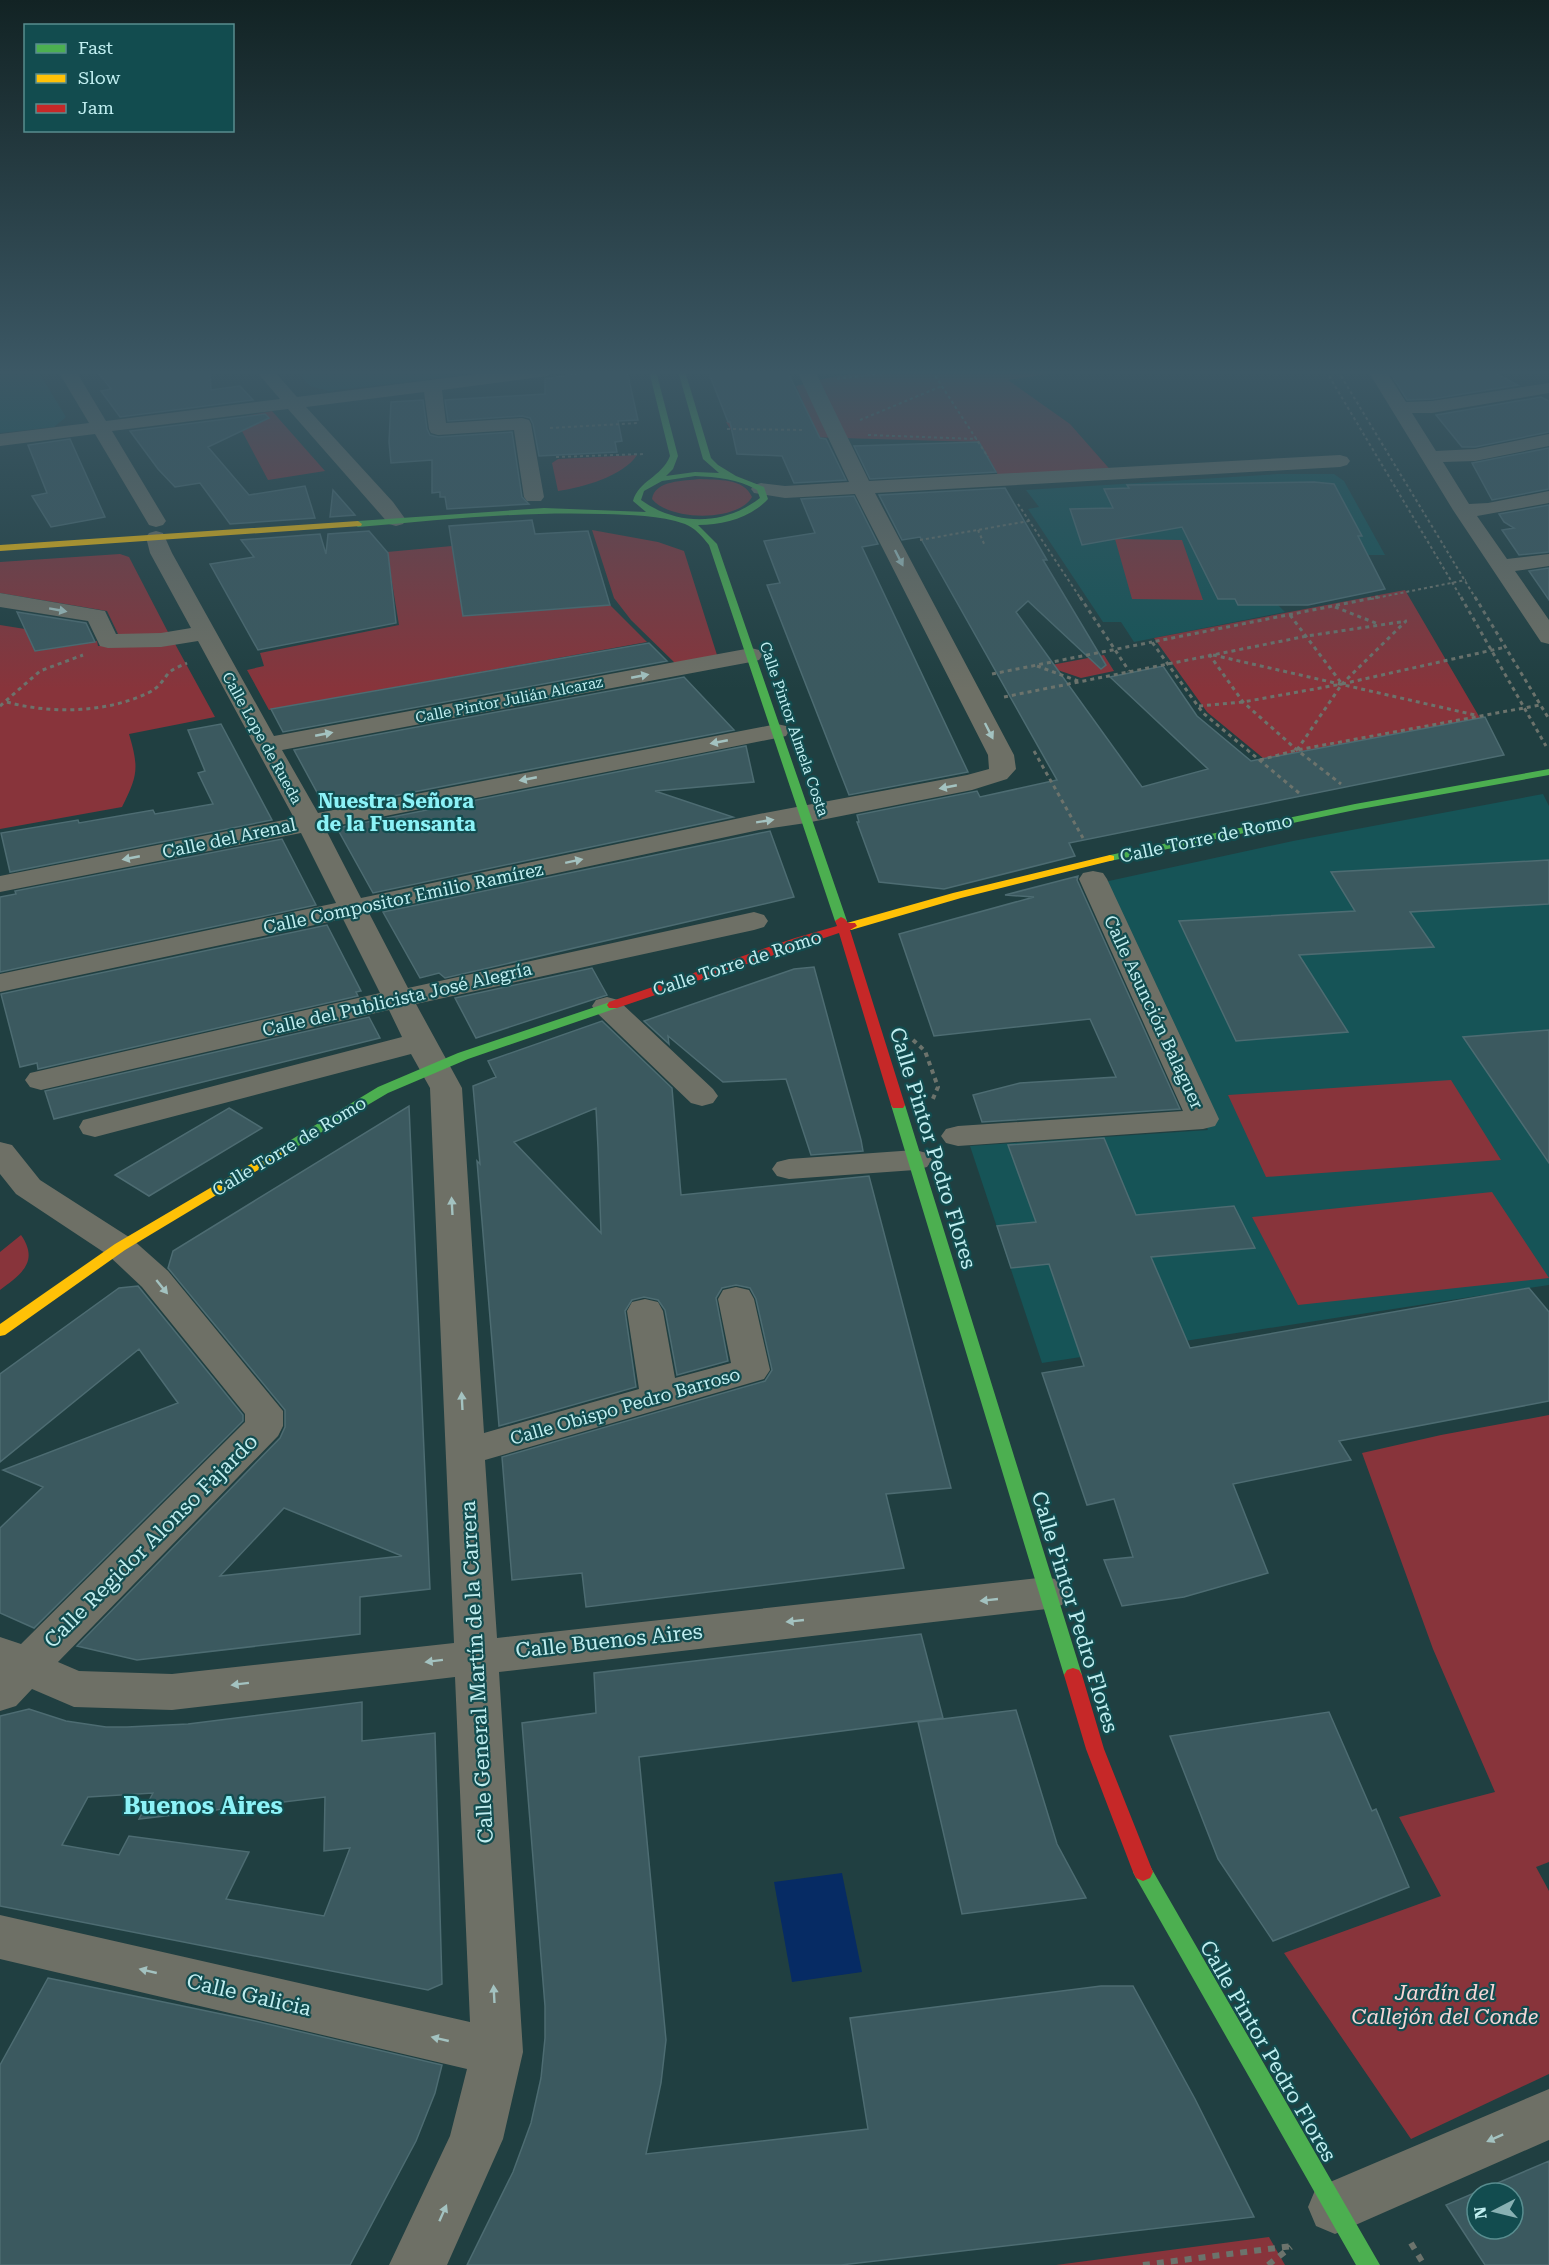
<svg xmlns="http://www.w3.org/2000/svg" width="1549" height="2265" font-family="'Roboto Serif',serif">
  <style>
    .built { fill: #165457 }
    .green { fill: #88343b }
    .water { fill: #062b64 }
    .building { fill: #3b595f; stroke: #4d6c72; stroke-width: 1.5; fill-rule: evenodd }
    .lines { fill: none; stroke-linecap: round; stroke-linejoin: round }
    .path-far3 { stroke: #6c736c; stroke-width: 2; stroke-dasharray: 3 3; stroke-linecap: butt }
    .path-far2 { stroke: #6c736c; stroke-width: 3; stroke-dasharray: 4 4; stroke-linecap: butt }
    .path-far1 { stroke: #6c736c; stroke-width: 4; stroke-dasharray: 4.5 4.5; stroke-linecap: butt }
    .path { stroke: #6c736c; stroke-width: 6; stroke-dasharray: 7 7; stroke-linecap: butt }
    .street { fill: #6e7066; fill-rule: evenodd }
    .fast { fill: #4caf50; fill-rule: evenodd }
    .slow { fill: #ffc107; fill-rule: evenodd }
    .jam { fill: #c62828; fill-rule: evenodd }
    .oneway { fill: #a3c2c0 }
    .labels { text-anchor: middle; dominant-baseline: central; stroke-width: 4.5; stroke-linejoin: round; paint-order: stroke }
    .far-street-label { font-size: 15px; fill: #c0eef0; stroke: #124c4f }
    .street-label { font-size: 18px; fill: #c0eef0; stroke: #124c4f }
    .neighbourhood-label { font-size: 20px; font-weight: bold; fill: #8cf2f7; stroke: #124c4f }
    .near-street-label { font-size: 21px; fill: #c0eef0; stroke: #124c4f }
    .near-park-label { font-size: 21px; font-style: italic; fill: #f6d6d6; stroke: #124c4f }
    .near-neighbourhood-label { font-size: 24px; font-weight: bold; fill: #8cf2f7; stroke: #124c4f }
  </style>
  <rect width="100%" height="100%" fill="#203f41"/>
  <path class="built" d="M0,371H38L66,417L54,427L0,433Z
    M296,371H463L466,375L329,391L310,386Z
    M1278,474H1334L1344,481L1385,555H1257L1278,605L1285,612L1134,642L1121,622H1103L1028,509L1039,507L1026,490Z
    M1543,794L1549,806V1285L1042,1363L970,1146L1208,1130L1095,884L1293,841Z"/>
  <path class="green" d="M872,371H1067L1008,380L1070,424L1114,474L1001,480L979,442L734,435L726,422L813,425L796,386L832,377Z
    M272,411L325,471L268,480L235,418Z
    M637,455C624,476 581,488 558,491L552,463L558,459Z
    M700,479C717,480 744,478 752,497C738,522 669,521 652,499C655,480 684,481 700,479Z
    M592,530L658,542L684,551L717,655L677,665L631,620L614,598Z
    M588,531L610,605L647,642L269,710L247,670L264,666L260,653L399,625L387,552L452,546L451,540Z
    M1115,539L1182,540L1203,600L1132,599Z
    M120,554L129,557L169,634L119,636L107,611L0,593V562Z
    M1405,590L1480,718L1304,751L1348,786L1308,795L1207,712L1154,638Z
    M0,625L25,629L36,651L97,641L98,646L174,642L215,717L129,734C139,768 138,775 122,807L0,829Z
    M1104,655L1114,671L1081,678L1046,666Z
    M1451,1080L1501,1160L1266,1177L1228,1095Z
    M1492,1192L1549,1278L1298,1305L1252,1217Z
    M21,1235C40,1262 20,1275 0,1290V1252Z
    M1549,1415V1862L1536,1867L1549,1891V2074L1411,2139L1284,1953L1441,1896L1399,1817L1495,1792L1433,1649L1362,1453L1441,1435Z
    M1269,2237L1285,2265H1056Z"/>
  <path class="water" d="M842,1873L862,1972L792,1982L774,1882Z"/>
  <path class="building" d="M97,371H210L211,390L240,386L253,400L120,417L101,391L111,389Z
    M594,371H627L638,420L618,421L622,441L615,442L617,452L539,456L533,424L530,418L522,416L448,421L445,400L545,394V379Z
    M708,371H787L820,438L826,439L846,480L794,483L782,456L737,454L730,422H728Z
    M1389,371H1491L1518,385L1432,399L1407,400Z
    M1541,397L1549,401V432L1475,447H1462L1436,415Z
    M423,400L427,429L430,435L438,437L512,432L522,497L529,504L447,509L445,497H440V492L432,493V460L391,463L389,442L391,402Z
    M265,414L269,418L208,447L249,495L305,486L315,518L230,524L200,483L175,487L158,469L130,431Z
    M70,439L105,517L51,527L32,496L47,493L28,445Z
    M979,442L996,472L870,479L854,446Z
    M1549,448V489L1492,500L1472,463Z
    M1314,482L1334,484L1362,536H1358L1385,589L1308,605H1238L1235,599H1218L1182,527L1082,545L1070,509L1113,508L1104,489L1129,488L1127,485Z
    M1005,488L1047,560H1043L1106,665L1101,669L1028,601L1016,612L1142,787L1208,769L1110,677L1163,666L1197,716L1251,761L1485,717L1504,755L1069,843L1075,856L944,889L879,882L857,822H859L857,815L977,791L980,797L1057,780L920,537L902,540L879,495Z
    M333,490L355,515L330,517Z
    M854,496L878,544L862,547L968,772L849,795L767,585L780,583L764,541L815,533L801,499Z
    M1549,505V552L1519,555L1502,530L1514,528L1504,522L1499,514Z
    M532,520L535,534L588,531L610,605L463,616L449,526Z
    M369,531L388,553L396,623L258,650L210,564L254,557L241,540L320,534L326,554L328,534Z
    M1549,568V600L1529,571Z
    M17,612L86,623L95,642L35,651Z
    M649,643L667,661L283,732L271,709Z
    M684,677L734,730L326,809L294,750Z
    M221,724L272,820L10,872L1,833L78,820L79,823L153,810L155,814L213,804L198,773L205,771L188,730Z
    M746,746L754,782L655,791L733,817L373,893L337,828Z
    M770,831L794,897L445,978L439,973L420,978L383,912Z
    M282,839L316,905L0,972V897L16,894L15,891Z
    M1549,860V904L1410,912L1434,947L1299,955L1348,1032L1236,1041L1179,921L1355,911L1331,872Z
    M1078,876L1077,880L1180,1109L982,1122L973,1095L1020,1083L1116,1077L1090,1019L934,1036L899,934L1034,897L1005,895Z
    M327,925L361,991L356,992L358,996L38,1069L37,1063L20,1067L1,994Z
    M814,967L861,1140L863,1151L811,1155L786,1079L723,1082L668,1036L669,1044L644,1021L794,969Z
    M592,968L607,995L476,1038L455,998Z
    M369,1017L380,1038L54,1119L45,1091Z
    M602,1021L672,1088L681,1195L869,1176L951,1488L886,1494L904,1568L586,1607L582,1573L512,1580L502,1457L765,1381L772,1370L756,1299L750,1288L736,1285L722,1288L716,1298L728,1361L677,1375L665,1310L658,1300L644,1297L632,1300L625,1311L636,1387L499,1426L477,1161L480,1164L473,1086L496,1077L488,1061ZM596,1108L598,1148L601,1233L514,1142Z
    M1549,1030V1163L1463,1037Z
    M409,1106L430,1589L360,1597V1634L137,1660L77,1646L280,1438L285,1427V1410L168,1268L173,1251ZM284,1508L402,1556L220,1576Z
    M229,1108L262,1128L149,1196L115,1175Z
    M1104,1138L1136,1215L1234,1206L1255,1248L1151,1257L1190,1348L1529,1288L1549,1312V1401L1339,1441L1351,1460L1233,1484L1268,1573L1184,1597L1122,1606L1104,1560L1133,1557L1114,1499L1087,1505L1042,1373L1084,1366L1049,1264L1011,1268L997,1226L1036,1222L1008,1145Z
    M138,1286L243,1415V1421L34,1628L0,1613V1528L43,1487L3,1470L178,1403L139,1349L0,1462V1374L119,1288Z
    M921,1634L943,1718L639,1757L666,2040L661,2083L646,2154L868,2129L850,2018L1101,1986H1133L1195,2099L1254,2217L841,2265H467L513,2172L531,2123L541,2078L545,2038V2006L522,1723L596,1713L594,1673Z
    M362,1702V1741L435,1733L442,1984L428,1990L0,1906V1716L29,1709L66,1721L106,1727H127L188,1724ZM153,1793L139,1819L325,1797L324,1851L350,1848L324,1916L226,1899L249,1852L129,1836L119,1855L62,1845L88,1797Z
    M1016,1710L1057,1844L1086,1898L962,1914L918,1722Z
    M1329,1712L1372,1811L1376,1809L1409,1887L1273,1941L1218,1859L1170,1736Z
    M48,1978L255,2021L442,2065L435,2093L416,2141L350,2265H0V2065Z
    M1549,2161V2265H1485L1446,2205ZM1477,2193H1513V2229H1477Z"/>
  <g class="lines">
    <path class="path-far3" d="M932,371L988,457
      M1326,371L1462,599
      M1338,371L1476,599
      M837,379L899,371
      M860,420L942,386
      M550,428L639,423
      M727,429L804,430
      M868,435L977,439
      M556,457L645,454
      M1018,504L1081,599
      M978,530L985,546
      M920,540L1029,521
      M1371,599L1466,580"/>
    <path class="path-far2" d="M1080,597L1129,671
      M1461,597L1546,746
      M1475,597L1549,719
      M1335,607L1378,624
      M1290,615L1342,684
      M1209,654L1243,702L1297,750L1341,784
      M1213,655L1475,715
      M1037,666L1078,681
      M992,674L1152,642
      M1004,697L1307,636L1407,621
      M7,702C50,714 106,713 148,693C158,688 161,683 167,675C171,669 181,666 187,663
      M0,706L40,671L83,655
      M1199,706L1243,702L1342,684L1406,621
      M1297,750L1342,684L1506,647
      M1034,751L1083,838
      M1260,760L1297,750L1540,705
      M1299,793L1203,713L1152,642L1378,597"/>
    <path class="path-far1" d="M913,1040L925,1051L938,1087L932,1101"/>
    <path class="path" d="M1411,2243L1424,2265
      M1143,2265L1292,2246
      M1268,2265L1291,2247"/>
    <path class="street" d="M58,371H76L106,421L280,399L256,371H274L297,397L501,371H555L547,376L442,390L446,423L522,418L529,420L531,424L544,497L541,501H527L524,497L514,430L438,435L431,433L429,429L424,392L306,407L393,502L406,520L403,524L396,526L389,524L288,409L112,431L166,521L163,525L156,527L149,525L95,434L0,446V434L89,423Z
      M797,371H815L869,481L1340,455L1347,457L1350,461L1347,465L1340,467L875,493L1014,755L1016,769L1007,779L972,790L806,823L759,830L369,913L408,988L754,912L764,915L768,921L764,927L754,930L416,1004L462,1088L484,1433L639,1389L627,1311L632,1302L645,1299L658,1302L663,1311L675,1378L731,1363L718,1299L723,1290L736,1287L749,1290L754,1299L770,1370L764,1379L485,1460L497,1638L1047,1577L1062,1581L1068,1593L1062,1605L1047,1609L499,1672L523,2052L503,2139L447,2265H389L450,2136L467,2069L0,1959V1915L470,2022L455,1677L172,1710L74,1707L32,1689L16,1706L0,1711V1637L21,1644L245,1422V1414L142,1287L108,1255L16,1194L0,1174V1142L12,1145L40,1180L132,1239L168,1271L283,1411V1426L278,1436L58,1662L79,1671L172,1674L454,1643L430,1088L411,1054L95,1137L83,1134L79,1127L83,1120L402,1037L389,1010L41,1090L30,1087L25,1080L30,1073L380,993L343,919L0,992V974L336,903L301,833L0,892V876L294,818L198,641L161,647L108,648L100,646L88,621L0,607V593L105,611L116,634L161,633L191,628L150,553L146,537L149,533L156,531L163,533L172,553L274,736L751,648L759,650L763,655L759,660L751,662L282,750L318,813L777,724L786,726L789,731L786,736L777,738L325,828L361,898L759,814L967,775L989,769L988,755L855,494L785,498L754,493L751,489L754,485L761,483L785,486L849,482Z
      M1368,371H1386L1406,402L1432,401L1549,383V393L1432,413H1412L1436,451L1475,449L1549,434V446L1475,461L1443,462L1469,504L1488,503L1549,491V503L1477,516L1507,559L1549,554V566L1515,571L1549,620V644L1541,642L1453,510Z
      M1093,871L1103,873L1107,879L1219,1119L1215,1126L1203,1129L958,1146L946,1143L941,1136L946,1129L958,1126L1183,1111L1079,879L1083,873Z
      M607,997L618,1000L713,1089L718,1096L713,1103L702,1106L691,1103L596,1012L592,1006L596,1000Z
      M915,1150L927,1153L932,1160L927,1167L915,1170L789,1179L777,1176L772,1169L777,1162L789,1159Z
      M1549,2089V2140L1335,2234L1316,2226L1308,2207L1316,2188Z"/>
    <path class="fast" d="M649,371H656L678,456L673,469L666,476L695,472L719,473L703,459L678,371H685L711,458L718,465L736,476L764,487L768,499C750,518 724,525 698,525L717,544L847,921L845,923L841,925L835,921L709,545C702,536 695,528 685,524C660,515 630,515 604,514C522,511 440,520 358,527L354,524L358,521L544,508L646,512L633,501C639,480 661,478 670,456ZM695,476C717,477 738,479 757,490L760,498C724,526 677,526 641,500L644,491L662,481Z
      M1549,769V775L1355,810L1110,861L1104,858L1110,855L1355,804Z
      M613,1001L617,1002L619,1005L617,1008L468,1059L388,1093L283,1155L278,1156L271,1152L378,1087L458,1053Z
      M898,1101L905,1105L1082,1675L1079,1680L1073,1682L1067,1680L1064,1675L891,1105Z
      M1143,1863L1150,1866L1380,2265H1356L1136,1878L1133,1872L1136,1866Z"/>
    <path class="slow" d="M358,521L362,524L361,526L0,551V545Z
      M1110,855L1114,856V860L961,898L851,930L845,926L847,923L953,893Z
      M278,1148L285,1152L283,1155L125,1250L5,1335L0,1336V1324L115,1244Z"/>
    <path class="jam" d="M841,917L845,919L848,923H855L857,926L850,930L905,1105L903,1108H893L891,1105L839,933L617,1008H609L607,1005L609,1002L795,938L837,926L835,921Z
      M1073,1668L1079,1670L1082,1675L1104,1749L1153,1872L1150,1878L1143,1881L1136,1878L1133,1872L1086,1749L1064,1675L1067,1670Z"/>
  </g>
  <defs><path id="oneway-solid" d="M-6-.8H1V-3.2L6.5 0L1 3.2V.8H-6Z" transform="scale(1.5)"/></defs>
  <g class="oneway">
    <use href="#oneway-solid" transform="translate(899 558) rotate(63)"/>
    <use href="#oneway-solid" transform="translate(58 610) rotate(10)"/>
    <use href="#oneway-solid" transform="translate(640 676) rotate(-11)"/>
    <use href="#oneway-solid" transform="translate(989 731) rotate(63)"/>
    <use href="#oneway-solid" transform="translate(324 734) rotate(-11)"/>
    <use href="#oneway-solid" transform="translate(719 742) rotate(169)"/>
    <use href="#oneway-solid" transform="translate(528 779) rotate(169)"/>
    <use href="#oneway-solid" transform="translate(948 787) rotate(169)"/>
    <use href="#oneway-solid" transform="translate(765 821) rotate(-9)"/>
    <use href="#oneway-solid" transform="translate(131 858) rotate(169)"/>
    <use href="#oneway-solid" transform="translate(574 861) rotate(-12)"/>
    <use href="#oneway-solid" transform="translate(452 1206) rotate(-93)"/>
    <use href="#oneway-solid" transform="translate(162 1287) rotate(51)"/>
    <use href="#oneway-solid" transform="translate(462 1401) rotate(-93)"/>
    <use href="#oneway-solid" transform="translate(989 1600) rotate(174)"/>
    <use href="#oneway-solid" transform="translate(795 1621) rotate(174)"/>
    <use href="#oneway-solid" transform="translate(434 1661) rotate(173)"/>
    <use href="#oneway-solid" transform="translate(240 1684) rotate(173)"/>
    <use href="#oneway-solid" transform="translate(148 1971) rotate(-167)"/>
    <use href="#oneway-solid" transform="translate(494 1994) rotate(-93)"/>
    <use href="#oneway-solid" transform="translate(440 2039) rotate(-167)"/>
    <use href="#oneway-solid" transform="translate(1495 2138) rotate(156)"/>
    <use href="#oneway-solid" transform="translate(443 2213) rotate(-66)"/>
  </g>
  <linearGradient id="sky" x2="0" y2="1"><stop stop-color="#122324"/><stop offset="0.54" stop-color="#3c5865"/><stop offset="1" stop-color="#3c5865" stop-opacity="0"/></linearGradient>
  <rect width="1549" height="689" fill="url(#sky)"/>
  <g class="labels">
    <g class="far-street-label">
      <text transform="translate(509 700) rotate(-11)">Calle Pintor Julián Alcaraz</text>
      <text transform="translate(794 729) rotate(71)">Calle Pintor Almela Costa</text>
      <text transform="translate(262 738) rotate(61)">Calle Lope de Rueda</text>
    </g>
    <g class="street-label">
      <text transform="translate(229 838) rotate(-12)">Calle del Arenal</text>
      <text transform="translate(1206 838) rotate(-12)">Calle Torre de Romo</text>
      <text transform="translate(403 898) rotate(-12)">Calle Compositor Emilio Ramírez</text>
      <text transform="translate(737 963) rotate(-18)">Calle Torre de Romo</text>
      <text transform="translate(397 999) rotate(-13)">Calle del Publicista José Alegría</text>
      <text transform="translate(1154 1012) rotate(65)">Calle Asunción Balaguer</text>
      <text transform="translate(289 1146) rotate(-31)">Calle Torre de Romo</text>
      <text transform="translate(625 1406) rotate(-16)">Calle Obispo Pedro Barroso</text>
    </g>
    <g class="neighbourhood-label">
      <text x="396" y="801">Nuestra Señora<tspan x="396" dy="23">de la Fuensanta</tspan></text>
    </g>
    <g class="near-street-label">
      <text transform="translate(933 1148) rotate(73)">Calle Pintor Pedro Flores</text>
      <text transform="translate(151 1541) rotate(-45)">Calle Regidor Alonso Fajardo</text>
      <text transform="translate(1075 1612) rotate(73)">Calle Pintor Pedro Flores</text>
      <text transform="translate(609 1641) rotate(-6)">Calle Buenos Aires</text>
      <text transform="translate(477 1672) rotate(-93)">Calle General Martín de la Carrera</text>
      <text transform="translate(249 1995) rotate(13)">Calle Galicia</text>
      <text transform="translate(1268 2051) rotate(60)">Calle Pintor Pedro Flores</text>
    </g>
    <g class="near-park-label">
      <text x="1445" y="1993">Jardín del<tspan x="1445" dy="24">Callejón del Conde</tspan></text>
    </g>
    <g class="near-neighbourhood-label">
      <text x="203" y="1806">Buenos Aires</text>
    </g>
  </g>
  <rect x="24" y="24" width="210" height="108" fill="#124c4f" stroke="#588d8f" stroke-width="1.5"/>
  <rect x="36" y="44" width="30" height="9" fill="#4caf50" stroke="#588d8f" stroke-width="1.5"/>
  <text x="78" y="54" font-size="18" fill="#c0eef0">Fast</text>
  <rect x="36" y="74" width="30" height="9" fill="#ffc107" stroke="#588d8f" stroke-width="1.5"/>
  <text x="78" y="84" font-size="18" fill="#c0eef0">Slow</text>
  <rect x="36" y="104" width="30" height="9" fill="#c62828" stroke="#588d8f" stroke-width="1.5"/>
  <text x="78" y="114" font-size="18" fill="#c0eef0">Jam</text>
  <g transform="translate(1495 2211) rotate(263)"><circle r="28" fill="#124c4f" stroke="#588d8f" stroke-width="1.5"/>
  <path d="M0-4.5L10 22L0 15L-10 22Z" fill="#88b1b3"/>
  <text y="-9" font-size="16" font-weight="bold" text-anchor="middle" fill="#c0eef0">N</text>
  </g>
</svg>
